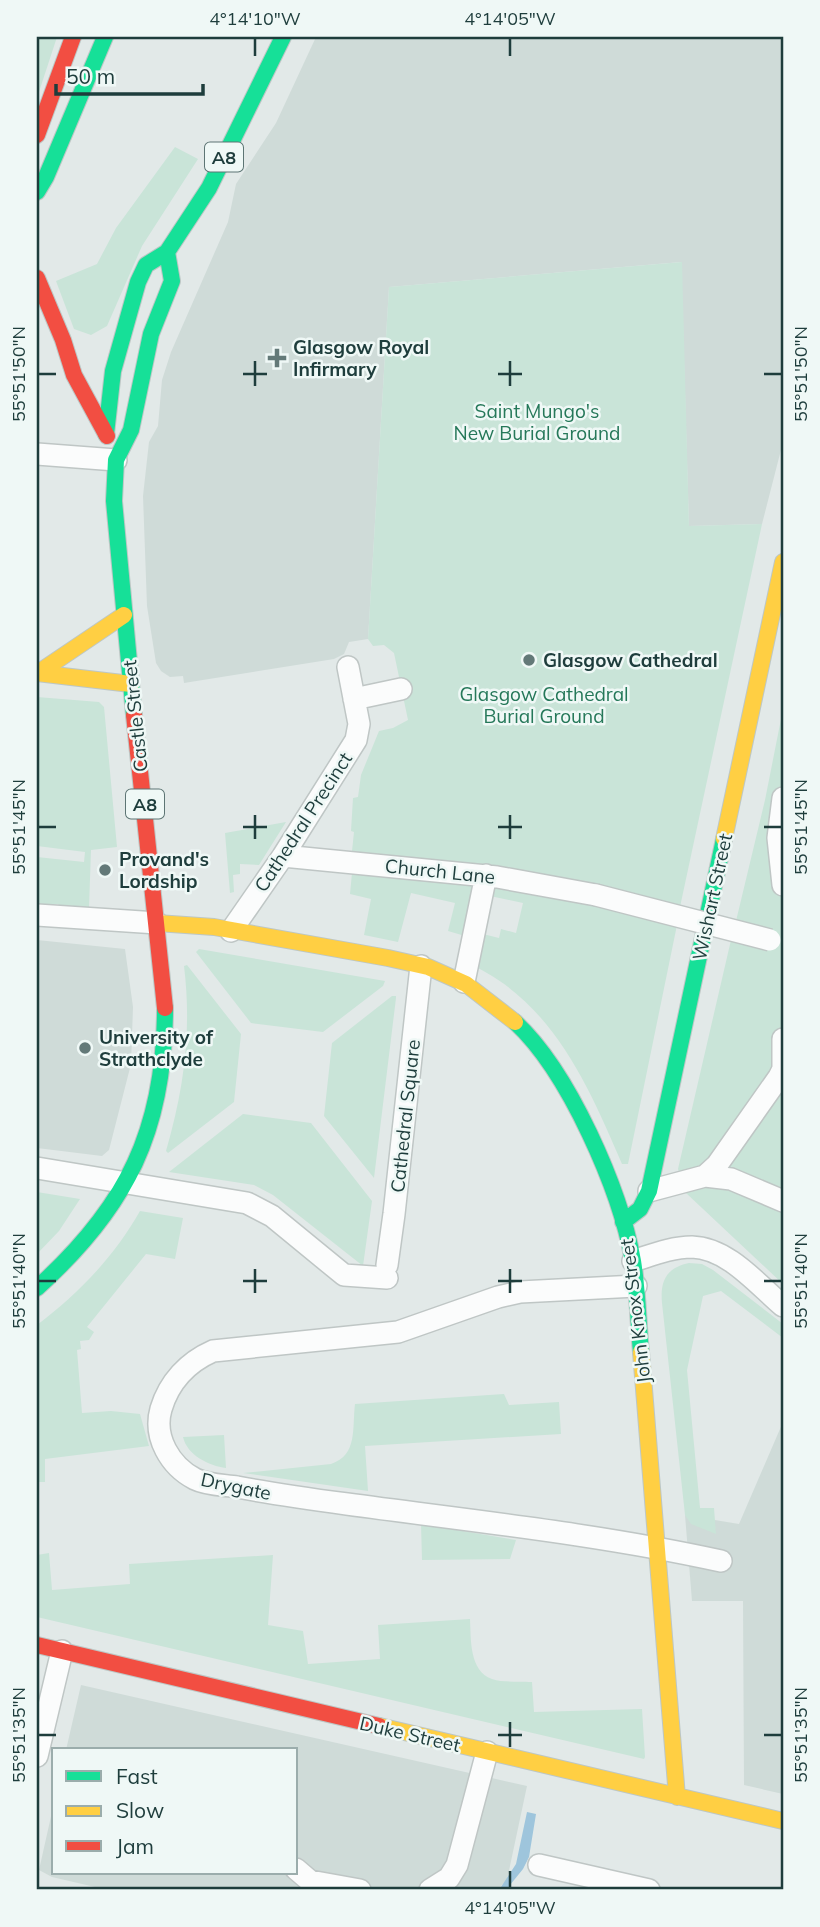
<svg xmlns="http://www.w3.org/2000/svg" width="820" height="1927" font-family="Mulish,sans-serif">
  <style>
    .built { fill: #cfdbd8 }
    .green { fill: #c9e4d8; fill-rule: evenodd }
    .water { fill: #9ec5dc }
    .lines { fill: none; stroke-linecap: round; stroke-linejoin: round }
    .street-casing { stroke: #bfc6c5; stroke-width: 24 }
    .fast-casing { stroke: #bdc7c5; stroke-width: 18 }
    .slow-casing { stroke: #bdc7c5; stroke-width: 18 }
    .jam-casing { stroke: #bdc7c5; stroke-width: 18 }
    .street { stroke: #fbfcfc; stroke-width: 21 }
    .fast { stroke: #16e098; stroke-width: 16 }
    .slow { stroke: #ffcf43; stroke-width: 16 }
    .jam { stroke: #f24e42; stroke-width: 16 }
    .street-bridge-casing { stroke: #bfc6c5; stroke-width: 24; stroke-linecap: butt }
    .street-bridge { stroke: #fbfcfc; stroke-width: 21 }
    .ticks { fill: none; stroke: #1e3d3c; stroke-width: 2.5 }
    .poi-dot { fill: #637978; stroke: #eff8f6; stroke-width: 2.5 }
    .labels { text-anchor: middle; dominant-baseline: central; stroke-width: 5; stroke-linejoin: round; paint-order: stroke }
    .shield { fill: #eff8f6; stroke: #5d7574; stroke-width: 2 }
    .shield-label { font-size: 18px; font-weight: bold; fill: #1e3d3c }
    .poi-label { font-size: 19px; font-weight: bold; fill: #1e3d3c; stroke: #eff8f6; text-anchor: start }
    .park-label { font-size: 19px; fill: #257859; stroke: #eff8f6 }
    .street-label { font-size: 19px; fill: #1e3d3c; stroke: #eff8f6 }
    .neatline { fill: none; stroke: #1e3d3c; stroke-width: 2.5 }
    .ticks-label { font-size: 18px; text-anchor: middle; fill: #1e3d3c }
  </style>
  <rect width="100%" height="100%" fill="#e2e9e8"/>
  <path class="built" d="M316,37H783V442L762,524L689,526L681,262L389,287L368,639L349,642L344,654L334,659L184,683L183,676L170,677L161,671L156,663L147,606L143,496L149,442L158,426L162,380L171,352L228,222L236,184L276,123Z
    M37,940L125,949L133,1007L131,1064L109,1150L102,1156L37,1148Z
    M783,1422V1794L744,1785L743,1601H692L685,1515L739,1524Z
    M81,1685L527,1786L507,1880L497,1890H108L52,1877L39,1870L54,1803V1873H296V1750H66Z"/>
  <path class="green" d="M37,37H57L37,98Z
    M175,147L198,159L142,246L107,326L91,335L74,329L56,281L97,264L116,228Z
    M682,262L689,526L762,524L680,907L736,921L765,800L783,709V1284L686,1193L678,1169L731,940L677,925L628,1164H622C588,1084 549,995 462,961L465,936L448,931L455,903L411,893L398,942L364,935L371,899L350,894L354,852L352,851L354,832L351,831L353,798L358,797L361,775L379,731L393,728L408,720L394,653L384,645L373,646L368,639L389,287ZM490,896L523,903L516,933L501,929L499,938L479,933Z
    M37,697L99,702L104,707L117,847L91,850L89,908L62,909L58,904L37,905V857L84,862L85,852L37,846Z
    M286,822L259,865L240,864V874L233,875L234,892L230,893L225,833Z
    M199,949L385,981L383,986L323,1032L251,1023L196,952Z
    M187,965L241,1034L234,1102L168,1153L166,1151C184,1089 192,1031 184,966Z
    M392,996H396V998L374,1178L324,1116L332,1043Z
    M243,1114L311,1123L372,1201L363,1266L273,1195L254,1185L169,1172Z
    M37,1192L80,1199L59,1231L37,1254Z
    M140,1211L183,1218L175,1259L146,1254L87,1327L94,1332L89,1340L80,1341L81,1349L77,1350L82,1413L111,1411L140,1414L149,1446L45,1459V1482H37V1325C78,1294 114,1257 140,1211Z
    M689,1263L702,1264L713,1270L783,1324V1338L721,1291L703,1296L687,1370L700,1508H714L716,1534L691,1524L685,1515L662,1303C660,1281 666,1268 689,1263Z
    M504,1394L509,1405L559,1402L561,1434L365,1446L368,1491L243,1473L331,1464C358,1455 352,1428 355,1404Z
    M224,1435L226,1468C209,1466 187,1455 183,1437Z
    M421,1524L516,1540L510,1559L422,1560Z
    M49,1553L52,1590L130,1584L129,1564L273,1555L268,1625L303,1631L308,1664L380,1659L378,1625L470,1619C471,1639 469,1671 492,1679C504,1683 520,1681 532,1682L534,1712L642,1709L645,1757L644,1759L37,1617V1555Z"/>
  <path class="water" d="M527,1812L536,1814L529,1857L523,1869L506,1890H499L516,1864Z"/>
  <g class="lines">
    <g class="street-casing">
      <path id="street" d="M37,454L116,460
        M354,699L401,689
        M783,798L778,838L783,885
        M283,856L497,877L596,895
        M37,915L157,923
        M231,931L283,856L356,740L359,724L348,667
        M464,982L486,875
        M37,1168L247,1203L272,1216L344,1275L387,1278
        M705,1176L731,1179L783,1201
        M649,1191L705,1176L717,1165L779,1077L783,1069V1039
        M633,1261C652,1255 672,1247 692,1247C728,1248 757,1284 783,1306
        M387,1265L394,1214L421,966
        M636,1286L520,1292L498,1297L398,1332L213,1351C188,1362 169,1382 161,1409C153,1437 170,1466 195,1479C207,1485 224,1485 237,1487C274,1494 310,1499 347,1504C472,1521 598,1534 721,1561
        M37,1756L62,1651
        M539,1865L649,1890
        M296,1869L310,1881L360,1890
        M430,1890L449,1878L457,1865L487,1752"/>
    </g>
    <g class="fast-casing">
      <path id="fast" d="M37,192L46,177L105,37
        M106,434L113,371L138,282L146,265L167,252L209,188L283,37
        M134,715L114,501L116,460L131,430L151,334L172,281L167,252
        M515,1022C569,1072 620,1189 633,1261C638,1291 638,1322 641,1352
        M623,1222L640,1209L649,1191L724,839
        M37,1288C127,1207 165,1130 165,1008"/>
    </g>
    <g class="slow-casing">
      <path id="slow" d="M37,673L131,684
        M38,673L124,615
        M724,839L783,562
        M157,923L214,927L388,958L428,967L466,984L515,1022
        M641,1352L677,1797
        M379,1726L783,1821"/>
    </g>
    <g class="jam-casing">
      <path id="jam" d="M37,135L73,37
        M37,278L63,340L74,375L107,436
        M134,715L165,1008
        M37,1645L379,1726"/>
    </g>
    <use href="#street" class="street"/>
    <use href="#fast" class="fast"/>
    <use href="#slow" class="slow"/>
    <use href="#jam" class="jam"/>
    <g class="street-bridge-casing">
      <path id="street-bridge" d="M596,895L770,940"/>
    </g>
    <use href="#street-bridge" class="street-bridge"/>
  </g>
  <path class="ticks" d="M255,38V56M510,38V56M255,361V386M510,361V386M38,374H56M243,374H267M498,374H522M764,374H782M255,815V839M510,815V839M38,827H56M243,827H267M498,827H522M764,827H782M255,1269V1293M510,1269V1293M38,1281H56M243,1281H267M498,1281H522M764,1281H782M510,1722V1747M38,1735H56M498,1735H522M764,1735H782M510,1871V1888"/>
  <g class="poi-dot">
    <path d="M273.5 347.5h7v7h7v7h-7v7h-7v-7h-7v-7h7z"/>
    <circle cx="529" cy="660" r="7"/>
    <circle cx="105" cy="870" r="7"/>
    <circle cx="85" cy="1048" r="7"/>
  </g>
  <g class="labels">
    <g class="shield">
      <rect x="205" y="142.5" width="38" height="29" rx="5"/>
      <rect x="126" y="789.5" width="38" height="29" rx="5"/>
    </g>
    <g class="shield-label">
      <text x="224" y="157">A8</text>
      <text x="145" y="804">A8</text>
    </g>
    <g class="poi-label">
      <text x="293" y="347">Glasgow Royal<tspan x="293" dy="22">Infirmary</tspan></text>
      <text x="543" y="660">Glasgow Cathedral</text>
      <text x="119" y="859">Provand's<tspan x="119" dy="22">Lordship</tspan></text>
      <text x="99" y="1037">University of<tspan x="99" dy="22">Strathclyde</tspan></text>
    </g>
    <g class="park-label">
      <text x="537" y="411">Saint Mungo's<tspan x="537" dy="22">New Burial Ground</tspan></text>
      <text x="544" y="694">Glasgow Cathedral<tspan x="544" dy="22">Burial Ground</tspan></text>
    </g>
    <g class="street-label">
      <text transform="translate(135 716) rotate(-96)">Castle Street</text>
      <text transform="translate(303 822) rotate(-57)">Cathedral Precinct</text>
      <text transform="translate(440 871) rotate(6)">Church Lane</text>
      <text transform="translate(712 897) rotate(-78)">Wishart Street</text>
      <text transform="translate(405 1116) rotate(-84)">Cathedral Square</text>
      <text transform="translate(635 1311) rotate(-97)">John Knox Street</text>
      <text transform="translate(236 1486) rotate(12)">Drygate</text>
      <text transform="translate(410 1734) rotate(13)">Duke Street</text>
    </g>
  </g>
  <rect width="820" height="1927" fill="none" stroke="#eff8f6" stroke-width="77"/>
  <rect x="52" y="1748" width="245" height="126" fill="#eff8f6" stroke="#9badac" stroke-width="2"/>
  <rect x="66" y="1771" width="35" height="10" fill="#16e098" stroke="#9badac" stroke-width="2"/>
  <text x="116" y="1784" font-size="21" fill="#1e3d3c">Fast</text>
  <rect x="66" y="1806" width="35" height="10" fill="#ffcf43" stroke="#9badac" stroke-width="2"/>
  <text x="116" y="1818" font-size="21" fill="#1e3d3c">Slow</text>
  <rect x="66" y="1841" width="35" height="10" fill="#f24e42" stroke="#9badac" stroke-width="2"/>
  <text x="116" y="1854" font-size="21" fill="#1e3d3c">Jam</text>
  <path d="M56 84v10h147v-10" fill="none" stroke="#1e3d3c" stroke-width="3.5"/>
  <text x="66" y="84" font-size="21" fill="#1e3d3c" stroke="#eff8f6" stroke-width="5" paint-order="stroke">50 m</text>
  <rect x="38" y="38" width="744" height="1850" class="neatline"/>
  <g class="ticks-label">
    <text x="255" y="25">4°14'10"W</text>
    <text x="510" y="25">4°14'05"W</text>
    <text transform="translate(19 374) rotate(-90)" y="6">55°51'50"N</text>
    <text transform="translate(801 374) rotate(-90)" y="6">55°51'50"N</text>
    <text transform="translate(19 827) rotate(-90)" y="6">55°51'45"N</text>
    <text transform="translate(801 827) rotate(-90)" y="6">55°51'45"N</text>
    <text transform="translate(19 1281) rotate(-90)" y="6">55°51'40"N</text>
    <text transform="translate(801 1281) rotate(-90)" y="6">55°51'40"N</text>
    <text transform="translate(19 1735) rotate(-90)" y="6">55°51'35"N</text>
    <text transform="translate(801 1735) rotate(-90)" y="6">55°51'35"N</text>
    <text x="510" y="1914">4°14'05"W</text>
  </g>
</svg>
